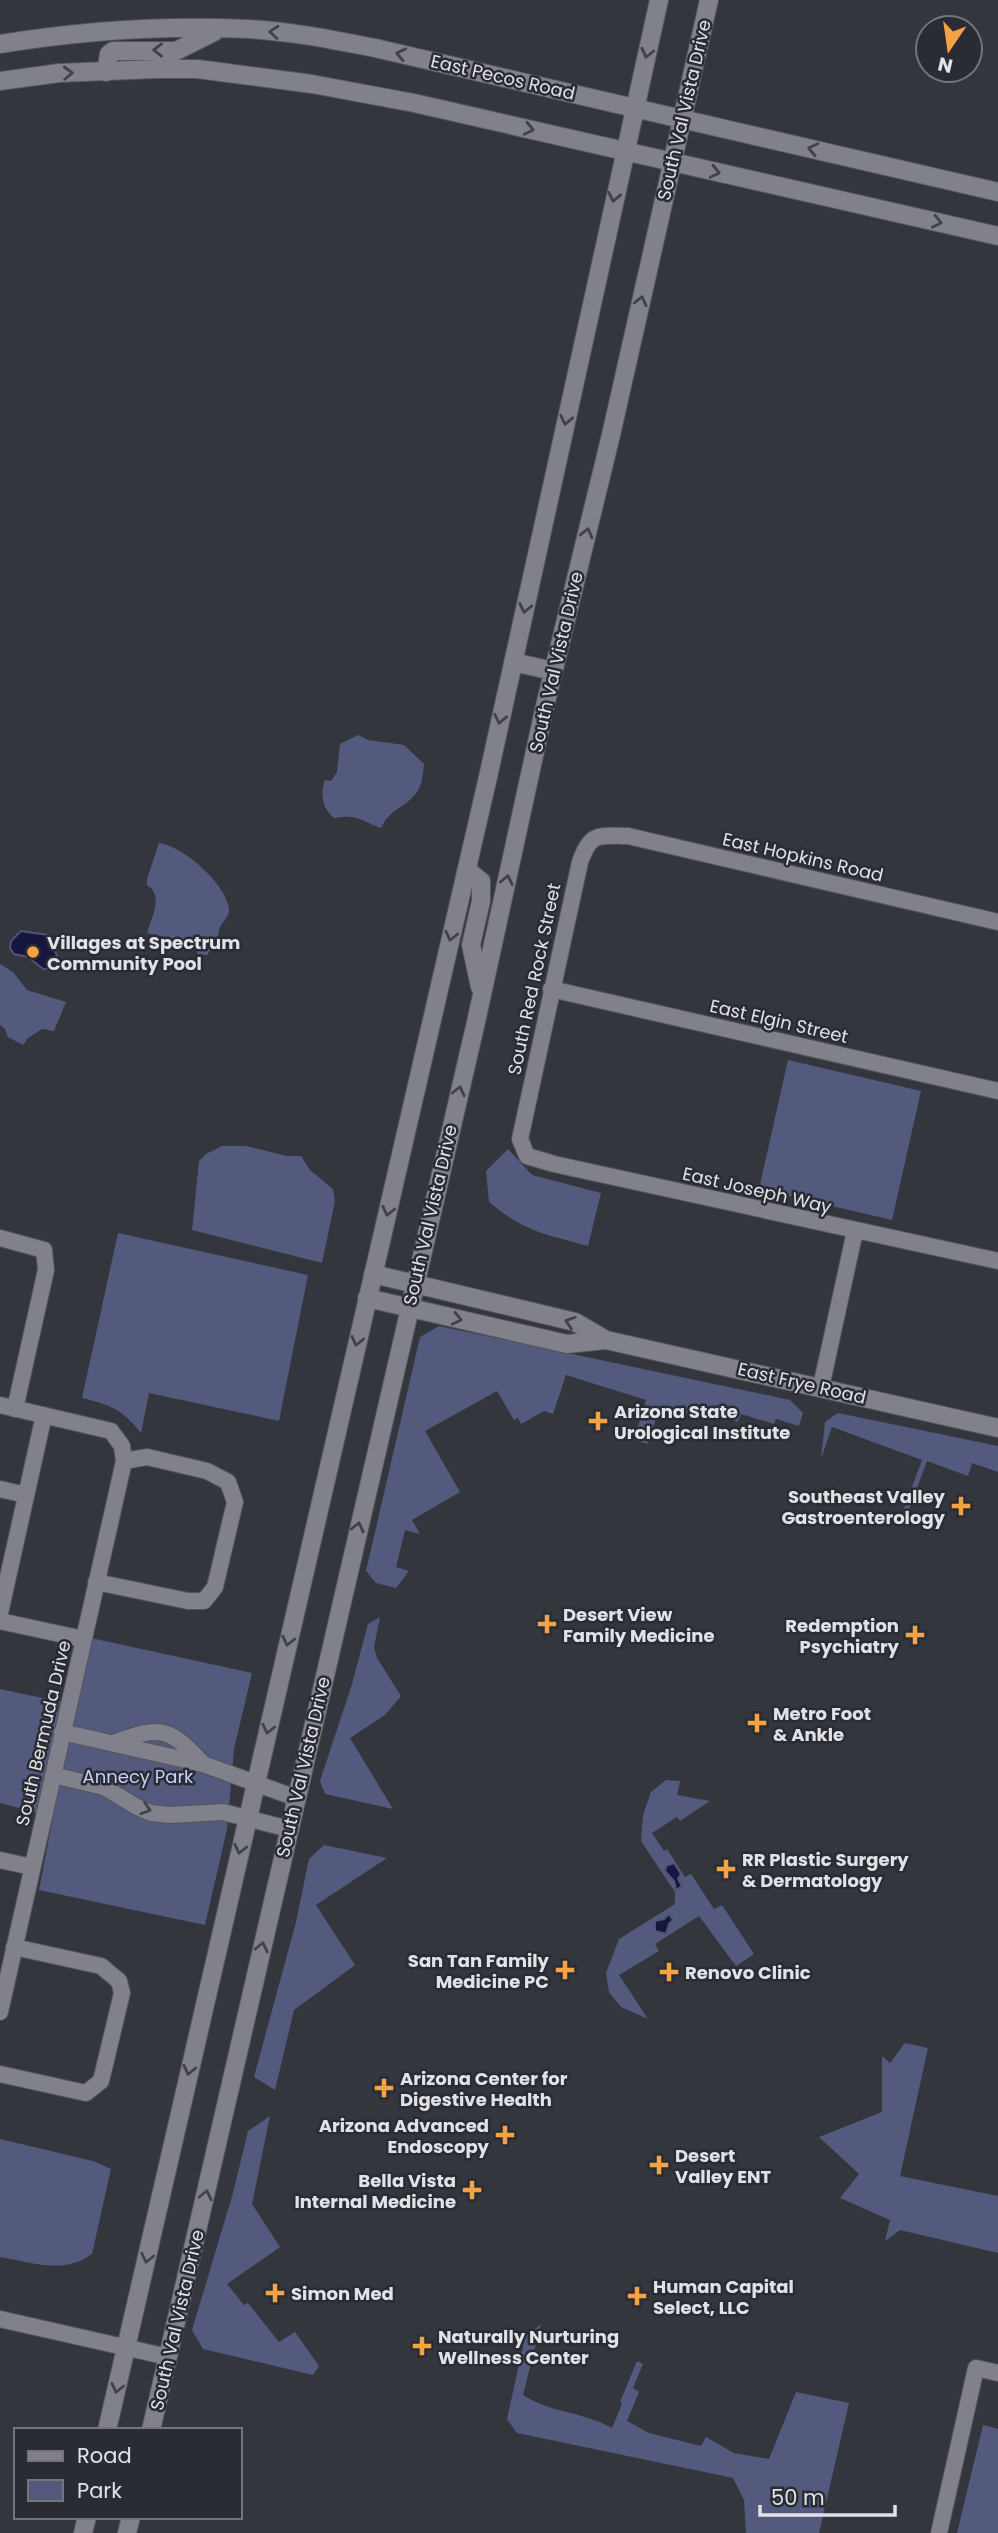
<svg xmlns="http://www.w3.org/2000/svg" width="998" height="2533" font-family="Poppins,sans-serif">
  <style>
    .green { fill: #545a7d }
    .water { fill: #151741; stroke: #525473; stroke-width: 2 }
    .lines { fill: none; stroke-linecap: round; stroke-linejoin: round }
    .street-casing { stroke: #53545b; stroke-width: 18 }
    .secondary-casing { stroke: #53545b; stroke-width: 20 }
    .street { stroke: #80818a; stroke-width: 16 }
    .secondary { stroke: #80818a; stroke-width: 18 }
    .oneway { stroke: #404149 }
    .poi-dot { fill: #f4a344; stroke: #2a2c33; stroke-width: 2.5 }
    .labels { text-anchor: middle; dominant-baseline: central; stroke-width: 5; stroke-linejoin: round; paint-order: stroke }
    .street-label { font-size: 18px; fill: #e1e2e7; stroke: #2a2c33 }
    .poi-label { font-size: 18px; font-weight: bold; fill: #e1e2e7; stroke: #2a2c33; text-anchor: start }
    .park-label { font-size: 18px; fill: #c7cffe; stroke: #2a2c33 }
  </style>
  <rect width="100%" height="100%" fill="#34363d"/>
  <path class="green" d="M358,735L368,740L404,745L424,764C423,773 422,785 417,792C406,808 390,808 381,828C360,821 359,814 334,818C322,808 320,794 325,780L331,781L337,772L340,744Z
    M159,843C183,846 225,883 229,908C230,917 223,920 220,927C217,935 218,941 217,949L209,951L208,955L197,954L198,946L195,944L147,933C152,916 164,896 147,885V879Z
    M0,964L13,972L27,990L66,1002L54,1031L42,1029L28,1038L23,1045L8,1037L5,1029L0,1025Z
    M788,1060L921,1091L892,1220L759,1189Z
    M222,1146H246L287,1156H301L310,1170L333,1189L335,1201L322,1263L192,1230L199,1161L206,1154Z
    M508,1149L532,1175L601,1193L588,1246C544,1234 525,1232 489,1202L486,1171Z
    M118,1233L308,1275L279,1421L149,1393L141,1433C122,1409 111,1405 82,1398Z
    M439,1326L790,1400L803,1413L799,1426L776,1419L774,1424L741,1414L738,1422L703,1411L700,1418L660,1406L648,1444L634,1440L646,1400L566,1375L553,1414L544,1411L521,1424L518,1418L514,1420L497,1391L425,1431L460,1492L412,1520L420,1534L405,1530L396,1567L409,1571L396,1588L376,1583L366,1571L420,1337Z
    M838,1413L998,1446V1472L972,1463L968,1476L927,1461L907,1515L902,1514L922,1460L832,1427L821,1459L825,1422Z
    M380,1617L374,1647L377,1658L401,1696L385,1715L350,1738L393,1809L325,1794L320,1781L352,1684L368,1624Z
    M91,1638L252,1673L234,1749L227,1829L205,1925L39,1890L53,1817L0,1803V1689L76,1705Z
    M666,1780L680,1781L677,1795L710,1801L680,1821L677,1817L652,1833L664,1851L667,1849L685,1877L691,1874L714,1909L722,1905L754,1954L736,1966L699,1916L655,1944L659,1951L619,1975L648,2019L621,2007L609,1992L606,1973L619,1939L675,1904V1892L641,1841L643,1815L651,1792Z
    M324,1845L387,1858L316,1905L355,1965L294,2010L275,2090L254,2077L296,1922L309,1859Z
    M905,2043L928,2048L900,2176L998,2196V2253L900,2230L885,2241L890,2220L840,2198L859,2174L819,2137L882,2112V2056L890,2063Z
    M270,2116L252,2204L280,2247L227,2284L244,2305L248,2303L279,2342L295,2332L319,2366L313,2375L203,2349L192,2330L233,2193L248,2131Z
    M0,2139L93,2161L111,2169L92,2254C64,2275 31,2262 0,2257Z
    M541,2324L523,2395C551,2413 584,2412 612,2428L622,2404L620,2402L637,2361L643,2364L633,2388L639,2392L627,2421L649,2433L701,2446L706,2437L734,2453L769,2459L796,2392L849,2403L819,2533H746L744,2500L733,2478L517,2433L507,2419L525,2337Z
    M983,2425L998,2429V2533H957Z"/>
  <path class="water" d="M21,931L48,935L57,956L56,964L49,969H43L28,957L14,954L10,948L11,941Z
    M674,1863L681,1874L678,1879L682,1886L676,1890L674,1881L665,1871L666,1866Z
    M669,1914L673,1920L669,1924L666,1934L655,1931V1921L664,1919Z"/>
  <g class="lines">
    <g class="street-casing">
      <path id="street" d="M998,922L628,836C599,836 591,831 580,862L520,1139L527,1156L554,1164L998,1261
        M551,989L998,1091
        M0,1238L44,1250L46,1270L15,1409
        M821,1387L855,1231
        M0,1405L111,1431L122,1446L124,1461L0,2012
        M0,1489L26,1495
        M96,1582L188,1601H204L215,1587L235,1502L228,1482L207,1471L147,1457L124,1461
        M0,1613L44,1415
        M0,1621L83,1639
        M62,1732L203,1764L296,1798
        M113,1743C161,1725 169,1727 203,1764
        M53,1775L104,1787L137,1807L151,1813L170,1815L223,1812L289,1829
        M0,1860L32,1867
        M0,2074L86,2093L101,2081L122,1993L119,1981L101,1966L14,1947
        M0,2319L168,2357
        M939,2533L976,2368L998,2373"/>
    </g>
    <g class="secondary-casing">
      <path id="secondary" d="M0,44C81,31 165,25 247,29C290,31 333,40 375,48L998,192
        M106,72L109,54L113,51H176L214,32
        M0,81L59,73L156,69H197L312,84L414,103L998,236
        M513,662L553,671
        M467,870L481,881V901L471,945L480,987
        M373,1274L575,1322L606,1340L998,1428
        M367,1298L567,1344L606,1340
        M107,2430L488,777L659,0
        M151,2430L476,1022L544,710L611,435L709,0
        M83,2533L87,2517
        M127,2533L131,2517"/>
    </g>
    <use href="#street" class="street"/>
    <use href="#secondary" class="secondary"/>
  </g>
  <defs><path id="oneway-chevron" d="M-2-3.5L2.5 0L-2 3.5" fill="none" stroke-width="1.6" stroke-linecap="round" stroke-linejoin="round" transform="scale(1.75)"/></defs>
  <g class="oneway">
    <use href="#oneway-chevron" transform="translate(274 32) rotate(-175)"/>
    <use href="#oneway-chevron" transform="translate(158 50) rotate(-179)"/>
    <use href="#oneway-chevron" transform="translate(647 53) rotate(103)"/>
    <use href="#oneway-chevron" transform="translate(401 54) rotate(-167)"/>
    <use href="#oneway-chevron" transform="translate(68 73) rotate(-2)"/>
    <use href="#oneway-chevron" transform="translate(529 129) rotate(13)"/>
    <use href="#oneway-chevron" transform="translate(813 149) rotate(-167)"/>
    <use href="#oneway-chevron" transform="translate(715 172) rotate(13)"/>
    <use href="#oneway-chevron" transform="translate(614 197) rotate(102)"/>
    <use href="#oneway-chevron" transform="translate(937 222) rotate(13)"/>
    <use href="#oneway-chevron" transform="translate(641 301) rotate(-77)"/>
    <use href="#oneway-chevron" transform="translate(566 420) rotate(102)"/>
    <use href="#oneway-chevron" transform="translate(587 533) rotate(-76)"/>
    <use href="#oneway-chevron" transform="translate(525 608) rotate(102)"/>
    <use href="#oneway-chevron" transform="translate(500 719) rotate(102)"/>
    <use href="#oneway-chevron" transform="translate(507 880) rotate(-78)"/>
    <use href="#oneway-chevron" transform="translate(451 936) rotate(103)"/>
    <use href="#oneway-chevron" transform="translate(459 1091) rotate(-77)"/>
    <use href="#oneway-chevron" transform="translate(388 1211) rotate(103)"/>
    <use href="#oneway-chevron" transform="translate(457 1319) rotate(13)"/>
    <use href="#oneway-chevron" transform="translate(570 1322) rotate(-162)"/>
    <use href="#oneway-chevron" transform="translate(357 1341) rotate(103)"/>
    <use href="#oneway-chevron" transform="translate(358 1527) rotate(-77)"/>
    <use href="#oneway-chevron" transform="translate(288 1641) rotate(103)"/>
    <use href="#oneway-chevron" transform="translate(268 1729) rotate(103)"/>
    <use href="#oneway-chevron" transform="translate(146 1809) rotate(18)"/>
    <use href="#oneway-chevron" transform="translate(240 1849) rotate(103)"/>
    <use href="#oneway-chevron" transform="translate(262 1947) rotate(-77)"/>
    <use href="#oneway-chevron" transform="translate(189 2070) rotate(103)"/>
    <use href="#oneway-chevron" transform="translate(206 2195) rotate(-77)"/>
    <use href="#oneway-chevron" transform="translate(147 2258) rotate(103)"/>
    <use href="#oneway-chevron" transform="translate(117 2388) rotate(103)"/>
  </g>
  <g class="poi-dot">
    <circle cx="33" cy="952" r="7"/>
    <path d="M594.5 1410.5h7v7h7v7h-7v7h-7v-7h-7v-7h7z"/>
    <path d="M957.5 1495.5h7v7h7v7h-7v7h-7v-7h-7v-7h7z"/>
    <path d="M543.5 1613.5h7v7h7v7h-7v7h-7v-7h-7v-7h7z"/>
    <path d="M911.5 1624.5h7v7h7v7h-7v7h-7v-7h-7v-7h7z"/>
    <path d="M753.5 1712.5h7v7h7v7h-7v7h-7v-7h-7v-7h7z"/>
    <path d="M722.5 1858.5h7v7h7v7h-7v7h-7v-7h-7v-7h7z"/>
    <path d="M561.5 1959.5h7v7h7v7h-7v7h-7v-7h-7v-7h7z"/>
    <path d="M665.5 1961.5h7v7h7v7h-7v7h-7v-7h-7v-7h7z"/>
    <path d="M380.5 2077.5h7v7h7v7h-7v7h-7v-7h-7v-7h7z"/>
    <path d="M501.5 2124.5h7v7h7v7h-7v7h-7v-7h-7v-7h7z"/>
    <path d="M655.5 2154.5h7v7h7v7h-7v7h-7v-7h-7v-7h7z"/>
    <path d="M468.5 2179.5h7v7h7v7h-7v7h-7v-7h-7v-7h7z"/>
    <path d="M271.5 2282.5h7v7h7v7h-7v7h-7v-7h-7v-7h7z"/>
    <path d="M633.5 2285.5h7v7h7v7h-7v7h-7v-7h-7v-7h7z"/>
    <path d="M418.5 2335.5h7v7h7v7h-7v7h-7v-7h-7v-7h7z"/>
  </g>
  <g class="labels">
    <g class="street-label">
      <text transform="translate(503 77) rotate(13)">East Pecos Road</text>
      <text transform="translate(684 110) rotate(-77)">South Val Vista Drive</text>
      <text transform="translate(556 662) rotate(-77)">South Val Vista Drive</text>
      <text transform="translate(803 857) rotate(13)">East Hopkins Road</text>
      <text transform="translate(534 979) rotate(-78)">South Red Rock Street</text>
      <text transform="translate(779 1021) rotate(13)">East Elgin Street</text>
      <text transform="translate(757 1190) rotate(13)">East Joseph Way</text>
      <text transform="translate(430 1215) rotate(-77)">South Val Vista Drive</text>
      <text transform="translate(802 1383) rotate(13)">East Frye Road</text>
      <text transform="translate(43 1733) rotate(-77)">South Bermuda Drive</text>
      <text transform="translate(303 1767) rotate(-77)">South Val Vista Drive</text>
      <text transform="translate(177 2320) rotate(-77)">South Val Vista Drive</text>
    </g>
    <g class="poi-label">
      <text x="47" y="942">Villages at Spectrum<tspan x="47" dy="21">Community Pool</tspan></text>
      <text x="614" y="1411">Arizona State<tspan x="614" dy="21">Urological Institute</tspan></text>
      <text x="945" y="1496" text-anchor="end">Southeast Valley<tspan x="945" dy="21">Gastroenterology</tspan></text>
      <text x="563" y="1614">Desert View<tspan x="563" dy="21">Family Medicine</tspan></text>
      <text x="899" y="1625" text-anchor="end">Redemption<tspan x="899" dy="21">Psychiatry</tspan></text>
      <text x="773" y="1713">Metro Foot<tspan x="773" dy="21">&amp; Ankle</tspan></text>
      <text x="742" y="1859">RR Plastic Surgery<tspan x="742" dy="21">&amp; Dermatology</tspan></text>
      <text x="549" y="1960" text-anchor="end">San Tan Family<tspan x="549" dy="21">Medicine PC</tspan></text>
      <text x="685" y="1972">Renovo Clinic</text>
      <text x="400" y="2078">Arizona Center for<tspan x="400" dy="21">Digestive Health</tspan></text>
      <text x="489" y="2125" text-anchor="end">Arizona Advanced<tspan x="489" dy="21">Endoscopy</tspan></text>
      <text x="675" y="2155">Desert<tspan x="675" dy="21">Valley ENT</tspan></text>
      <text x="456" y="2180" text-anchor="end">Bella Vista<tspan x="456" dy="21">Internal Medicine</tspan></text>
      <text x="653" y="2286">Human Capital<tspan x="653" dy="21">Select, LLC</tspan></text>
      <text x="291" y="2293">Simon Med</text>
      <text x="438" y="2336">Naturally Nurturing<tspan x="438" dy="21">Wellness Center</tspan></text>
    </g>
    <g class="park-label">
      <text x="138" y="1776">Annecy Park</text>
    </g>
  </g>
  <rect x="14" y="2428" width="228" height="91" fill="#2a2c33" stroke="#73757b" stroke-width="2"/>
  <rect x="28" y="2451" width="35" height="10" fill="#80818a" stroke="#73757b" stroke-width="2"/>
  <text x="77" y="2463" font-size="21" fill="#e1e2e7">Road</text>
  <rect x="28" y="2480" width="35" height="21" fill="#545a7d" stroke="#73757b" stroke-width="2"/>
  <text x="77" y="2498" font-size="21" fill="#e1e2e7">Park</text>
  <g transform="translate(949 49) rotate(193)"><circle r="33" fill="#2a2c33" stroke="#73757b" stroke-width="2"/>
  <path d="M0-5L12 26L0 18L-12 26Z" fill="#f4a344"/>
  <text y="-10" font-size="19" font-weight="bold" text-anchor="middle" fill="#e1e2e7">N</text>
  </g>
  <path d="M760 2505v10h135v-10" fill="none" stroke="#e1e2e7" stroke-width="3.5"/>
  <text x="771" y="2505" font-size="21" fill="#e1e2e7" stroke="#2a2c33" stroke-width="5" paint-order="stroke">50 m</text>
</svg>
